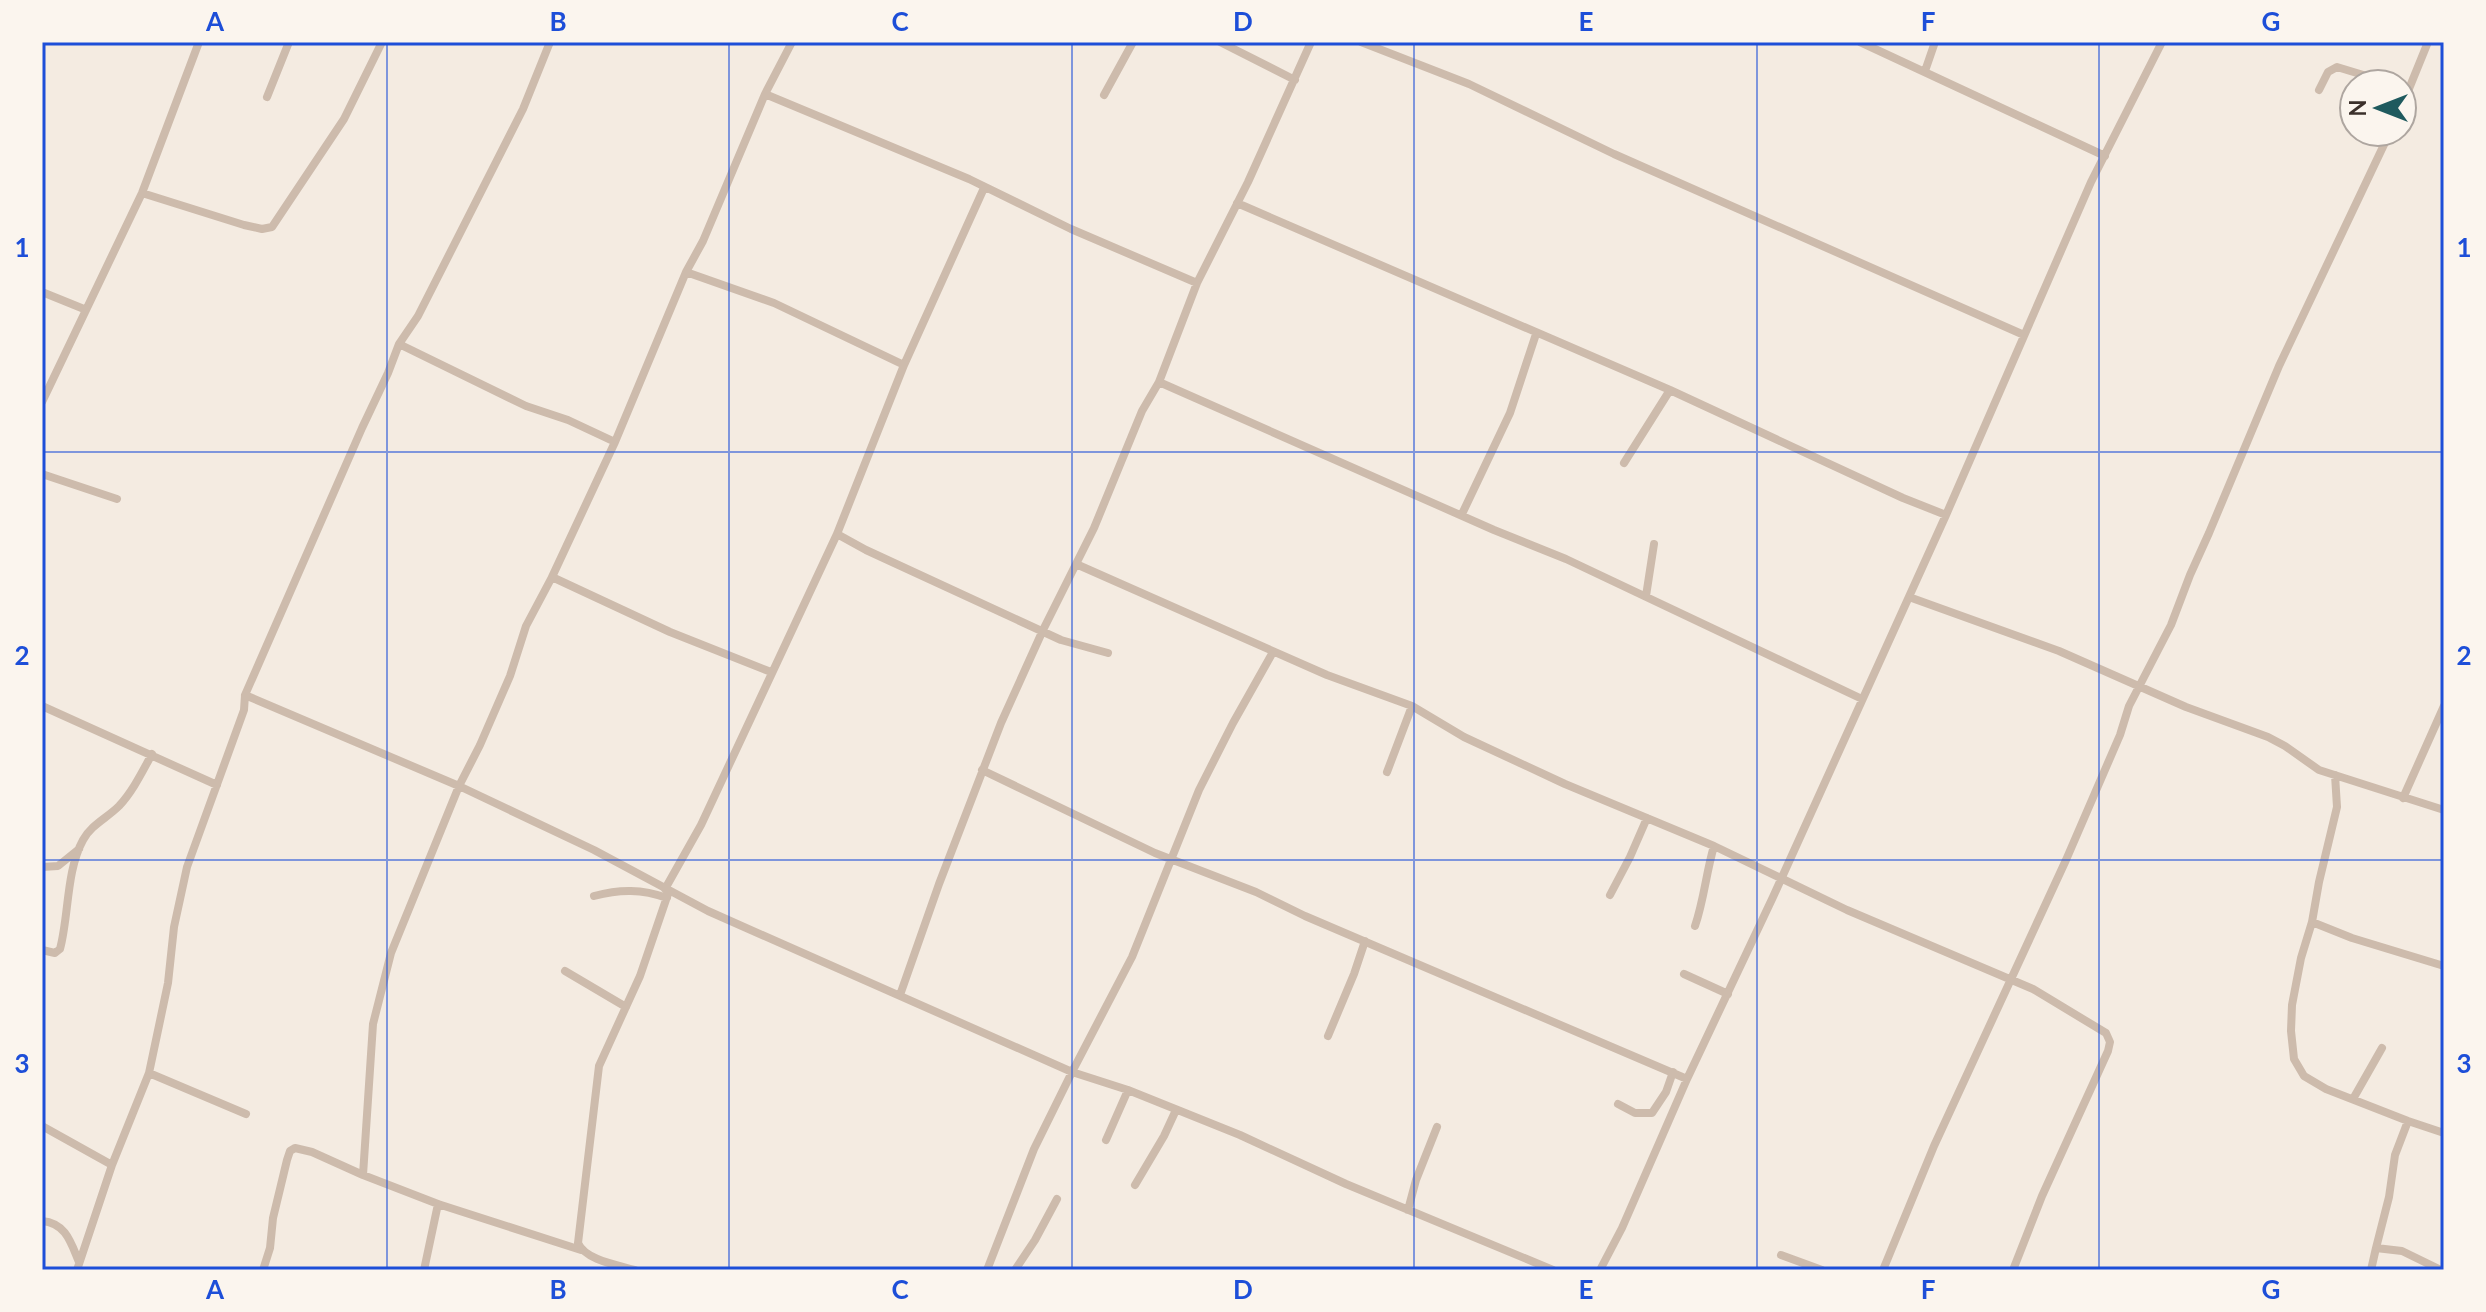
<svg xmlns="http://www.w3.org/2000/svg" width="2486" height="1312" font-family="Lato,sans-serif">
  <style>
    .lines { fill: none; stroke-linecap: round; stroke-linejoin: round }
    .street { stroke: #cdbbac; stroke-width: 8 }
    .grid { fill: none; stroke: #1d4ed8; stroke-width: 2; stroke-opacity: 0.55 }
    .neatline { fill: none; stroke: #1d4ed8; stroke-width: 3 }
    .grid-label { font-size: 26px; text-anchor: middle; font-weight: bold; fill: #1d4ed8 }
  </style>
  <rect width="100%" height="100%" fill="#f4ebe1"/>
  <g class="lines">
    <path class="street" d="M1220,42L1295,80
      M1361,42L1469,84L1614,154L2024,335
      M1860,42L2105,156
      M1925,71L1935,42
      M2319,90L2328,72L2337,67L2393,84
      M765,94L969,179L1071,229L1197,283
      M1104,95L1133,42
      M267,97L289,42
      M2402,106L2428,42
      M142,193L244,225L262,229L272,227L344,119L382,42
      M1237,203L1670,390L1903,498L1946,515
      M686,272L774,303L904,365
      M42,292L84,309
      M399,344L526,406L568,420L615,442
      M1159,382L1494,530L1566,559L1862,699
      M42,402L142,193L199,42
      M1624,463L1670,390
      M42,474L117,499
      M1462,514L1510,413L1536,334
      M837,534L866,550L1061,640L1108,653
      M1076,564L1327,675L1412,706L1464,737L1565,784L1714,846L1847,910L2033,989L2106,1033L2110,1042L2108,1051L2042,1196L2013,1270
      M552,577L670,632L771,672
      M1646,596L1654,544
      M1909,597L2059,651L2186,707L2268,737L2285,746L2319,770L2444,810
      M245,695L459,786L594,850L708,911L1072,1072L1128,1090L1240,1135L1346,1184L1553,1270
      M42,706L217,785
      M982,770L1155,853L1256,892L1305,916L1687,1079
      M1387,772L1412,706
      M2335,775L2337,807L2319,882L2312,922L2301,958L2292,1005L2291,1031L2294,1059L2304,1076L2326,1089L2408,1121L2444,1133
      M2403,798L2444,706
      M42,867L58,866L79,849
      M665,889L701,825L837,534L904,365L984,188
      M1610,895L1630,857L1647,818
      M594,896C620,889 642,889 667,898
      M2312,922L2352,938L2444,966
      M1695,926C1704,900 1706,873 1714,846
      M42,950L55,953L60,949C69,916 66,871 83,840C91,825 107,818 119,806C133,791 142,772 152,754
      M565,971L626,1007
      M1684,974L1728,994
      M900,995L939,884L1001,723L1043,630L1094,528L1142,411L1159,382L1197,283L1248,182L1311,42
      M1328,1036L1354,974L1365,941
      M149,1073L246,1114
      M2353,1099L2382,1048
      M1618,1104L1635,1113H1652L1666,1092L1673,1072
      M42,1126L112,1165
      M1106,1140L1128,1090
      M363,1175L373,1024L391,953L459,786L480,745L510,676L526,626L552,577L615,442L686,272L703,241L765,94L792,42
      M1135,1185L1164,1136L1176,1110
      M1408,1210L1416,1180L1437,1127
      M42,1221C66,1223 71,1243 79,1262
      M2376,1248L2389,1197L2395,1155L2408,1121
      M1781,1255L1822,1270
      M77,1270L112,1165L149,1073L168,983L174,927L187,867L244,710L245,695L362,428L388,373L399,344L418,316L523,109L550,42
      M263,1270L270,1248L273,1218L287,1160L290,1151L295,1148L312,1152L363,1175L438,1204L581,1250
      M424,1270L438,1204
      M635,1270C618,1265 585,1260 578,1243L599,1066L640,976L669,891
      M987,1270L1034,1149L1072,1072L1132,957L1199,790L1233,723L1273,652
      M1015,1270L1035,1240L1057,1199
      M1600,1270L1622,1228L1687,1079L1773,897L1946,515L2091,182L2162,42
      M1883,1270L1934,1146L2066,860L2120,735L2129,706L2171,625L2190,575L2209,533L2279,366L2390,132
      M2371,1270L2376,1248L2402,1251L2441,1270"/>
  </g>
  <path class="grid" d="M387,42V1270M729,42V1270M1072,42V1270M1414,42V1270M1757,42V1270M2099,42V1270M42,452H2444M42,860H2444"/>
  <rect width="2486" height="1312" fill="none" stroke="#fbf5ee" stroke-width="88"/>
  <g transform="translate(2378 108) rotate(270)"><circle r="38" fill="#fbf5ee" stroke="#aea6a0" stroke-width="2"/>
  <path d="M0-6L14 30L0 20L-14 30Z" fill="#1f5a5e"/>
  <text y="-12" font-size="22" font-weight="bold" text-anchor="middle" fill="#3b302b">N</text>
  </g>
  <rect x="44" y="44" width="2398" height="1224" class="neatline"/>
  <g class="grid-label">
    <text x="215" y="31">A</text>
    <text x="558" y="31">B</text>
    <text x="900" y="31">C</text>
    <text x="1243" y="31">D</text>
    <text x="1586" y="31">E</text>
    <text x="1928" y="31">F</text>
    <text x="2271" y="31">G</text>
    <text x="22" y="257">1</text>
    <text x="2464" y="257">1</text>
    <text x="22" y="665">2</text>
    <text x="2464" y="665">2</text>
    <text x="22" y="1073">3</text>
    <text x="2464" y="1073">3</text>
    <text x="215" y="1299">A</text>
    <text x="558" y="1299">B</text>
    <text x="900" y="1299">C</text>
    <text x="1243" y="1299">D</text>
    <text x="1586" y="1299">E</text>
    <text x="1928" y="1299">F</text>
    <text x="2271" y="1299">G</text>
  </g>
</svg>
